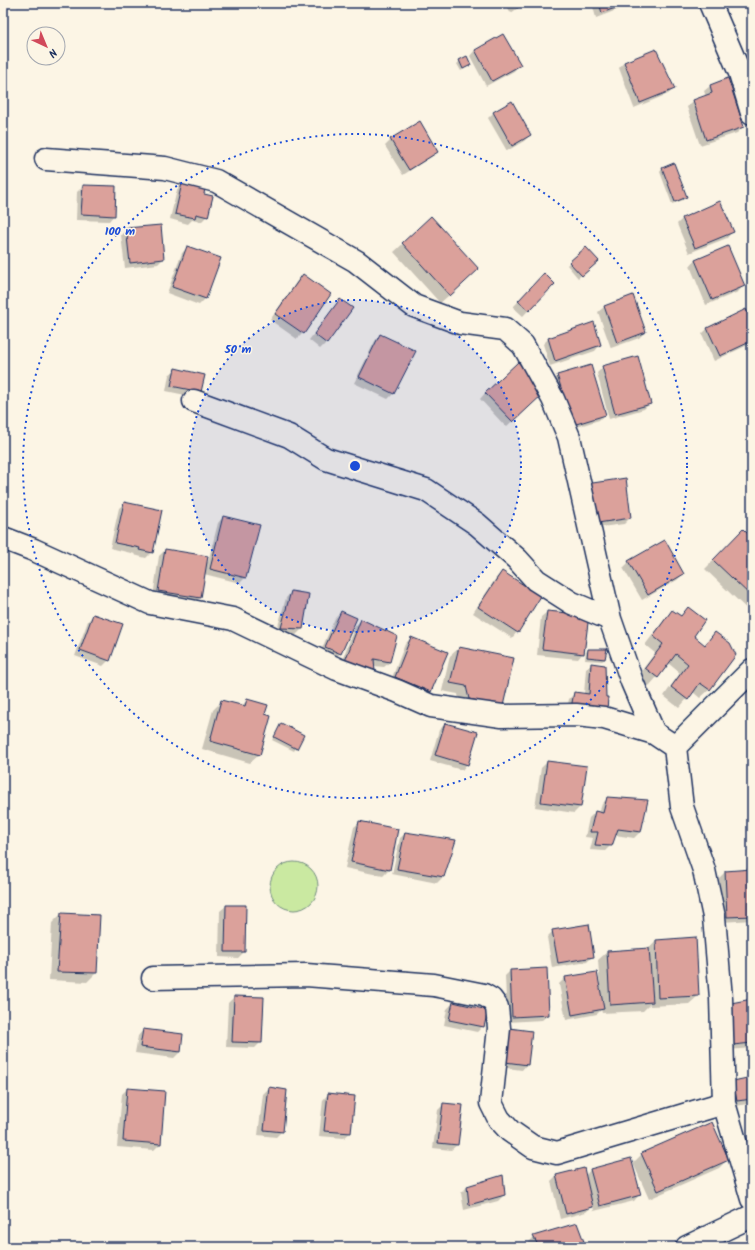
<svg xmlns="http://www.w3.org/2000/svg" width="755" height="1250" font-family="Kalam,sans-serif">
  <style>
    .green { fill: #cae9a1; stroke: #728c80 }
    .shadow { fill: #0003 }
    .building { fill: #dba19b; stroke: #1b2f5e }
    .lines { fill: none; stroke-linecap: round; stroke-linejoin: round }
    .minor-casing { stroke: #1b2f5e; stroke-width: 25 }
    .minor { stroke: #fcf5e5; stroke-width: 22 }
    .ring { fill: none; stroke: #1d4ed8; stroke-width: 2; stroke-dasharray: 2 4 }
    .centre { fill: #1d4ed8; stroke: #fcf5e5; stroke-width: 2 }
    .ring-label { font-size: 12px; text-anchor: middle; font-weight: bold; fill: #1d4ed8; stroke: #fcf5e5; stroke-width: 3; stroke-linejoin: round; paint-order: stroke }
  </style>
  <rect width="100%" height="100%" fill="#fcf5e5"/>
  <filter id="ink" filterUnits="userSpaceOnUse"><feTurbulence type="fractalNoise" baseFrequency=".025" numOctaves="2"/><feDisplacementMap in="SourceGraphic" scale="8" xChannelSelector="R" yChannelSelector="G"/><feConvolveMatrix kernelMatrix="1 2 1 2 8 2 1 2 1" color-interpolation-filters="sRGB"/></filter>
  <g filter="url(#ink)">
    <path class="green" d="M270 886a24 24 0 1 1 48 0a24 24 0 1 1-48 0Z"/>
    <path class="shadow" d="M505,3H525L511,13Z
      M592,3H635L596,18Z
      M475,50L519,65L514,71L486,86L470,56Z
      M460,61L470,65L461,71L457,64Z
      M624,62L674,89L668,94L634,108L619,68Z
      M710,86L743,127L737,133L700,145L687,107L693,101L706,97L704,91Z
      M494,112L530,135L524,141L507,151L488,118Z
      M391,140L437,151L431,157L403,175L385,146Z
      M662,169L685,197L683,200L672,204L660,172Z
      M182,184L202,194L207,216L201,222L192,220L188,224L170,219L177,190Z
      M83,186L115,187L114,215L109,221L76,220L77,192Z
      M431,218L469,278L440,303L394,252Z
      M683,218L732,232L727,238L689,253L677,224Z
      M127,229L163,259L158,264L125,268L121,235Z
      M188,247L220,259L205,299L199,305L167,293L182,253Z
      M586,248L597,261L578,278L567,265Z
      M695,260L743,286L738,292L706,305L690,266Z
      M544,275L553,284L523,316L513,307Z
      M303,276L330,295L303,333L297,339L270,320L297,281Z
      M632,297L645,332L639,338L611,348L598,312L604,307Z
      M335,306L326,343L320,349L309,340Z
      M752,324V343L714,361L702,334L707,329Z
      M381,335L394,393L388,399L354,383L375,341Z
      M548,339L600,345L595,351L550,366L543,344Z
      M603,367L650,403L644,409L609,419L597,373Z
      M175,370L204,376L195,397L166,391L169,375Z
      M558,376L605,414L599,420L567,430L552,382Z
      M485,393L538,397L506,427L480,399Z
      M587,485L630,518L624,524L586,529Z
      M125,503L152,552L146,558L134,555L135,554L110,548L119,508Z
      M223,517L246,577L240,583L204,574L200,598L194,604L153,597L159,556L165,550L208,562L218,523Z
      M743,531L752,540V614L705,569Z
      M629,562L683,574L677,580L642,600L623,568Z
      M502,572L517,632L512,638L473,613L496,578Z
      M291,592L302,629L296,635L276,633L286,598Z
      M688,608L692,636L704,645L715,633L734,655L709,690L700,698L693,692L679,708L664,696L680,673L668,663L657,677L649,686L637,677L655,653L645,645L664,620L672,611L680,617Z
      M341,612L340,653L335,659L320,653L335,618Z
      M547,612L583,653L578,659L537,655L541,617Z
      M94,615L109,660L103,666L75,656L88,621Z
      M361,620L390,662L384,667L374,666H340L355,626Z
      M411,638L430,692L425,697L390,683L405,644Z
      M459,648L502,706L460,707L458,694L442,691L450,656Z
      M588,650L605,659L602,661L585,660L586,652Z
      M592,664L605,698L566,714L569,699L575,693L584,694L586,669Z
      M222,701L241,706L247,701L264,715L270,717L259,755L250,763L202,749L213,710Z
      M282,724L296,748L294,751L272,740Z
      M445,724L467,764L462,770L430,761L439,730Z
      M547,762L580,807L574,813L535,807L541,768Z
      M608,798L647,801L640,832L634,838L615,835L611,845L605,851L590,850L593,838L585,837L589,818L595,812L599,813L602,804Z
      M360,822L397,829L389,870L383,876L345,868L354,827Z
      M406,833L454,841L443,877L437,883L392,874L400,838Z
      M752,870V920L722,922L719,878L725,872Z
      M226,906L244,952L238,958L219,957L220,911Z
      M61,914L99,916L96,973L87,982L49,980L52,923Z
      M553,931L593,956L587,962L552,968L547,937Z
      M656,940L698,996L689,1004L650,1006V1004L643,1011L602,1013L601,1010L597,1014L566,1020L559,984L565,978L596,973L599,988H600L598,960L607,952L648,949Z
      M511,970L548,1015L542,1020L507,1022L505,976Z
      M234,997L261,1042L255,1048L226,1047L228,1003Z
      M752,1000V1048L728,1050Z
      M453,1003L483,1026L477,1032L444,1025L447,1009Z
      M143,1030L182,1035L180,1052L174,1058L135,1053L138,1036Z
      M504,1035L527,1064L522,1070L500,1067Z
      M752,1078V1103L731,1107L728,1087Z
      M269,1088L282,1131L276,1137L258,1135L263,1094Z
      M127,1089L164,1092L160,1144L154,1150L117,1147L122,1094Z
      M328,1094L350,1133L344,1138L319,1136L323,1100Z
      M444,1104L457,1145L451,1150L433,1148L438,1110Z
      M642,1154L728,1159L719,1168L649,1199L633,1163Z
      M590,1170L639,1195L634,1201L594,1211L593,1206L586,1212L560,1219L551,1181L557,1175L585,1176Z
      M467,1187L504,1195L498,1201L464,1210L461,1193Z
      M534,1237L585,1247H530L528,1243Z"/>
    <path class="building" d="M514,3H524L517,8Z
      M599,3H628L602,13Z
      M503,34L521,65L492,81L475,50Z
      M656,49L675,89L640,103L624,62Z
      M467,56L471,65L463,69L459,60Z
      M728,78L744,127L706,140L693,100L712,93L710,85Z
      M512,101L531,135L512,146L493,112Z
      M420,121L438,152L409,170L390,139Z
      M674,163L687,197L675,202L662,168Z
      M182,183L205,188L204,194L213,196L208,217L196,214L195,218L175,214Z
      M83,185L116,186L115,216L81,214Z
      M720,201L734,232L695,248L682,218Z
      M431,216L479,269L450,296L402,243Z
      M161,225L164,259L130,263L126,228Z
      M187,246L221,258L206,299L172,287Z
      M728,246L745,286L712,300L695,260Z
      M586,247L599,261L582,276L569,262Z
      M544,273L555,284L529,311L518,301Z
      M303,274L331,294L304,334L275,314Z
      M633,295L646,332L617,343L604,306Z
      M340,299L353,308L327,344L314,334Z
      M746,309L752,322V341L720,356L707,328Z
      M594,322L601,345L555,361L548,338Z
      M380,334L416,351L394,394L359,377Z
      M638,356L651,404L615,414L602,366Z
      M518,362L545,392L513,422L485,393Z
      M591,365L606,415L573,425L557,375Z
      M175,368L205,375L201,392L171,386Z
      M626,478L631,518L591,524L586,484Z
      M124,502L162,510L153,553L139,550L140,548L115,543Z
      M223,516L260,525L246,578L210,569Z
      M743,529L752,538V597L713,560Z
      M665,540L684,574L648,595L628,561Z
      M165,549L208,556L201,598L158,591Z
      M502,571L541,596L518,633L478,607Z
      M291,591L309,594L303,629L281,628Z
      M688,607L705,620L694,636L705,645L715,632L730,643L736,655L710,690L700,683L688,700L671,687L688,664L676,654L658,678L645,668L663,644L653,636L672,610L681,616Z
      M341,611L357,618L341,654L325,647Z
      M547,611L589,615L584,654L542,649Z
      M93,614L123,624L110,661L80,650Z
      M361,619L397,636L390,662L374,659L375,672L345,661Z
      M411,637L448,652L431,692L395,677Z
      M459,647L514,658L503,706L469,699L466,686L450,683Z
      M588,649H607L605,659L587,657Z
      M591,663L605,665L606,697H608L607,711L571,708L574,692L589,694Z
      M247,699L268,705L265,714L271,716L260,755L210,741L221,700L245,706Z
      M281,723L304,735L297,749L274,737Z
      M445,723L478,732L468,765L435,755Z
      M547,761L587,766L581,807L541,802Z
      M607,797L648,800L641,832L618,829L612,846L595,845L598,832H590L595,811L603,813Z
      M359,821L398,829L390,870L351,862Z
      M405,832L456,840L444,877L397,869Z
      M752,869V916L727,917L725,871Z
      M226,905H246L245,952H225Z
      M61,913L100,915L97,973L57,972Z
      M589,924L594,957L558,963L552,930Z
      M696,937L699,996L658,998L656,940Z
      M649,948L653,1002L610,1005L607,951Z
      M547,968L549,1015L512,1017L510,970Z
      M597,972L604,1009L572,1015L565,977Z
      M234,996L264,997L262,1043L232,1042Z
      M752,999V1043L733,1045L731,1003Z
      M453,1002L488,1010L484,1027L449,1020Z
      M509,1028L532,1031L528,1065L505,1062Z
      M143,1029L183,1034L181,1052L140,1047Z
      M752,1077V1099L737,1101L733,1081Z
      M269,1087L287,1090L283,1132L264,1130Z
      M127,1088L165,1091L161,1144L123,1141Z
      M328,1093L355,1096L351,1133L324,1131Z
      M443,1103L463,1105L458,1145L438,1143Z
      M712,1122L729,1160L658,1191L641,1153Z
      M631,1158L641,1195L600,1206L590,1169Z
      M584,1168L593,1207L566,1214L556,1175Z
      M503,1175L505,1195L469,1205L467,1186Z
      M577,1223L586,1247H539L533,1236Z"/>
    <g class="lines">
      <g class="minor-casing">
        <path id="minor" d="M710,3L740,73L752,113
          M46,159L165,168L216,181L356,261L414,306L460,323L505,329L523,345L553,399L569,437L610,619L632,682L654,733
          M194,401L289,436L326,459L426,490L477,524L517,559L536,580L572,603L610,619
          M3,538L34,550L150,603L233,619L337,669L397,691L431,706L502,716L576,715L604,718L654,733L675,747
          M752,670L675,747L682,807L704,870L714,917L721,998L724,1103L752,1199
          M153,978L306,975L434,985L484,995L491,999L497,1007L499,1028L491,1103L499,1119L510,1131L533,1147L557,1153L724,1103
          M687,1247L752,1216"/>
      </g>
      <use href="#minor" class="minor"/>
    </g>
  </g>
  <circle cx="355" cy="466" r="166" fill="#1d4ed8" fill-opacity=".12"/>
  <g class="ring">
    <circle cx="355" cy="466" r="166"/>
    <circle cx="355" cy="466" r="332"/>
  </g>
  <circle cx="355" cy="466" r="6" class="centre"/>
  <g class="ring-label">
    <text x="120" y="235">100 m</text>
    <text x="238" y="353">50 m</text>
  </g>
  <rect width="755" height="1250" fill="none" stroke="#fcf5e5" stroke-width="16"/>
  <rect x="8" y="8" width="739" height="1234" fill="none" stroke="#1b2f5e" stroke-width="1.5" filter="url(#ink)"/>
  <g transform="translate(46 46) rotate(136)"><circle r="19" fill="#fcf5e5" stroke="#a2a6af"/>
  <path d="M0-3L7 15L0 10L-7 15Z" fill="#d1495b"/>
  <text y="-6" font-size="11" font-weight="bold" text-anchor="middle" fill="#1b2f5e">N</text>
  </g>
</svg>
